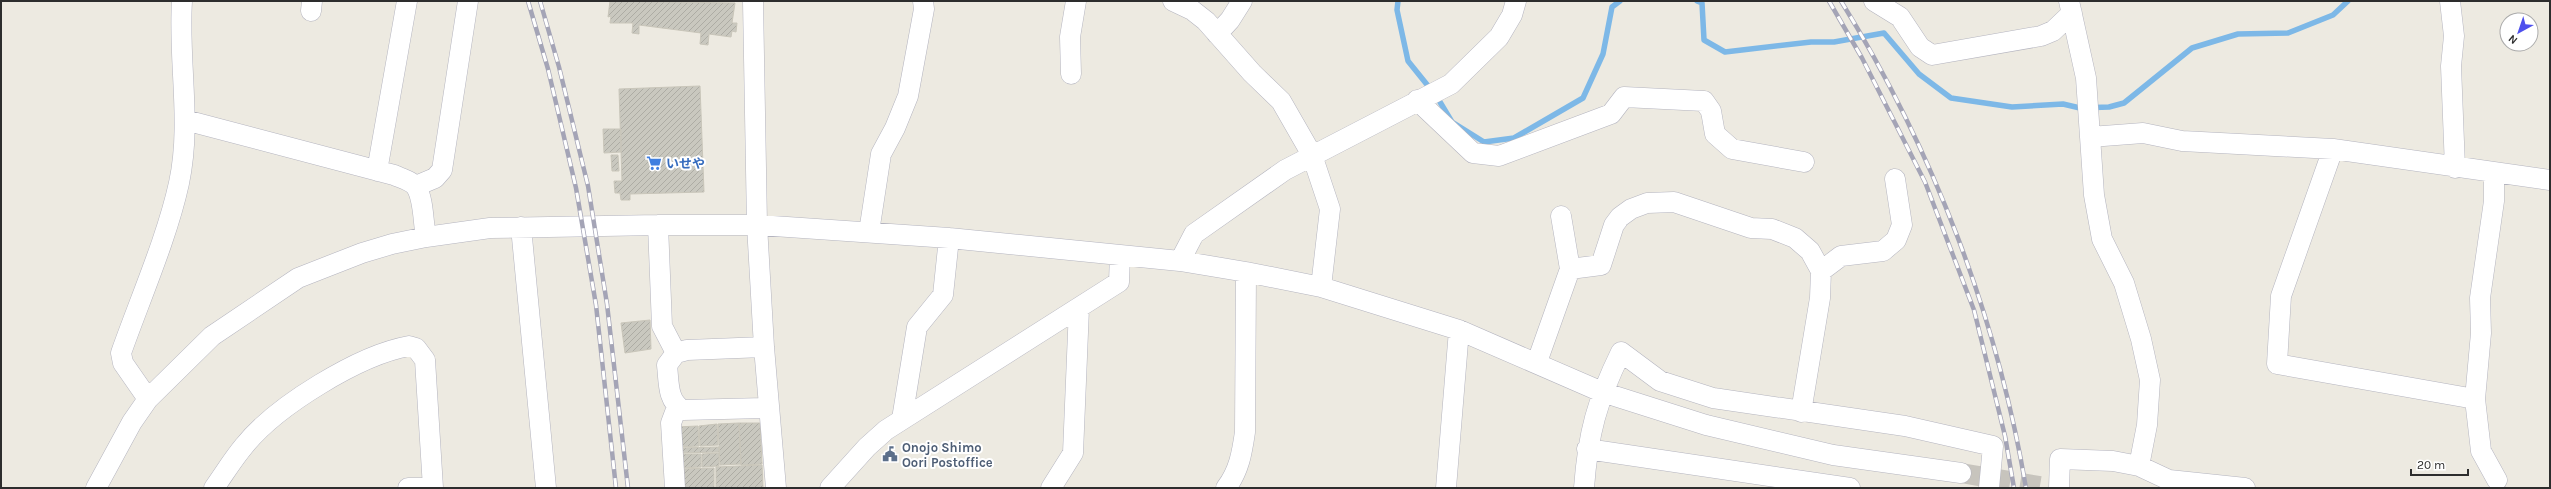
<svg xmlns="http://www.w3.org/2000/svg" width="2551" height="489" font-family="Karla,'Noto Sans JP',sans-serif">
  <style>
    .lines { fill: none; stroke-linecap: round; stroke-linejoin: round }
    .stream { stroke: #7db8e7; stroke-width: 5.5 }
    .building { fill: url(#building-hatch); stroke: #c9c6ba }
    .minor-tunnel { stroke: #c7c4bd; stroke-width: 20; stroke-dasharray: 20 10; stroke-linecap: butt }
    .minor-casing { stroke: #b4b4bf; stroke-width: 21 }
    .minor { stroke: #fff; stroke-width: 20 }
    .rail-casing { stroke: #a4a4b6; stroke-width: 4.5 }
    .rail { stroke: #fff; stroke-width: 3; stroke-dasharray: 9; stroke-linecap: butt }
    .labels { text-anchor: middle; dominant-baseline: central; stroke-width: 4; stroke-linejoin: round; paint-order: stroke }
    .shop-label { font-size: 13px; font-weight: bold; fill: #366cbe; stroke: #fff; text-anchor: start }
    .service-label { font-size: 13px; font-weight: bold; fill: #4e5e75; stroke: #fff; text-anchor: start }
  </style>
  <defs>
    <pattern id="building-hatch" width="6" height="6" patternUnits="userSpaceOnUse"><rect width="6" height="6" fill="#c9c8bf"/><path d="M-1 1l2-2M0 6l6-6M5 7l2-2" fill="none" stroke="#adaca4"/></pattern>
  </defs>
  <rect width="100%" height="100%" fill="#edeae1"/>
  <g class="lines">
    <path class="stream" d="M1398,1L1397,10L1408,61L1437,97L1452,122L1484,142L1514,138L1583,98L1603,54L1612,7L1620,1
      M1697,1L1702,3L1704,40L1725,52L1811,42H1834L1884,33L1919,74L1951,98L2012,107L2063,104L2080,108L2109,107L2124,103L2192,48L2238,34L2288,33L2333,15L2348,1"/>
  </g>
  <path class="building" d="M610,1L735,3L732,23H737L736,32L732,31L731,37L709,34L708,45L700,44L701,33L639,25V34L632,33L633,23H610L611,16L608,17Z
    M700,86L704,192L630,194V200H621L620,193H615L614,181H622L619,89Z
    M603,129H621V152L604,153Z
    M611,155H618L619,171H612Z
    M650,320L651,349L625,353L621,323Z
    M739,423L741,464L720,465L718,424Z
    M739,423H760L762,464L741,465Z
    M717,424L718,445L700,446L699,426Z
    M698,426L699,446L678,447L676,427Z
    M719,447V452L679,453L678,448Z
    M719,453V466L702,467V454Z
    M678,454H701V467L679,468Z
    M762,465L763,488H716V467Z
    M714,468V488H680L679,469Z"/>
  <g class="lines">
    <path class="minor-tunnel" d="M1961,473L2051,488"/>
    <g class="minor-casing">
      <path id="minor" d="M753,1L757,225L764,347L776,488
        M1173,1L1192,10L1206,21L1252,73L1281,101L1312,155L1330,209L1321,287
        M1874,1L1900,17L1920,47L1932,55L2041,36L2053,31L2072,13
        M2069,1L2086,78L2094,195L2102,239L2124,283L2141,339L2150,380L2147,425L2139,466
        M2450,1L2454,36L2451,66L2455,168
        M311,11L312,1
        M1217,34L1230,20L1242,1
        M1071,74L1070,37L1076,1
        M1417,100L1473,153L1499,156L1611,114L1624,97L1704,101L1711,111L1715,134L1732,149L1804,162
        M185,120L394,175C400,178 412,181 416,187C424,199 423,223 426,237
        M2090,137L2143,133L2182,141L2333,149L2550,180
        M2333,149L2281,296L2277,364L2475,399
        M377,171L407,1
        M2494,173V201L2480,298L2481,333L2475,399L2481,451L2497,480
        M416,186L435,178L442,170L468,1
        M658,225L662,326L676,353
        M521,227L546,488
        M869,232L881,154L895,128L908,96L924,9L923,1
        M1180,261L1194,234L1285,170L1451,84L1499,37L1512,15L1516,1
        M1570,269L1601,265L1614,225L1620,217L1631,209L1647,203L1674,202L1751,228L1772,229L1795,238L1810,251L1821,271L1820,298L1801,412
        M1821,271L1841,256L1883,251L1896,240L1902,225L1895,179
        M764,347L687,350L676,353L667,365C669,382 667,401 683,410L769,408
        M1537,362L1570,269L1561,216
        M148,399L123,363L121,353C140,299 167,238 179,183C192,122 178,62 182,1
        M902,419L917,327L943,295L949,238
        M1587,449L1850,488
        M96,488L132,422L148,399L212,336L298,278L362,253L392,244L426,237L490,228L658,225H757L949,238L1180,261L1246,272L1321,287L1459,330L1602,392L1706,425L1833,455L1961,473
        M214,488C224,474 233,459 244,446C276,406 359,355 409,346L416,348L425,360L433,488
        M408,488H433
        M675,488L671,423L677,407
        M830,488L867,447L886,430L1119,282L1120,255
        M1051,488L1073,453L1079,308
        M1226,488C1239,471 1242,453 1245,432L1246,272
        M1446,488L1459,330
        M1584,488C1588,433 1597,401 1621,352L1660,381L1713,398L1905,426L1993,446L1989,488
        M2059,488L2060,459L2113,461L2139,466L2169,480L2245,488"/>
    </g>
    <use href="#minor" class="minor"/>
    <g class="rail-casing">
      <path id="rail" d="M528,1L548,69L576,188L596,305L616,488
        M540,1L559,67L588,186L607,304L628,488
        M1829,1L1862,58L1925,182L1974,310L2005,436L2014,488
        M1841,1C1933,150 1997,316 2026,488"/>
    </g>
    <use href="#rail" class="rail"/>
  </g>
  <defs>
    <g id="supermarket-bare" transform="scale(1.2)"><path d="M-6-5.5h2.5l.6 2H6L4.5 2H-2.5L-4.4-4H-6ZM-1.5 3.2a1.3 1.3 0 1 0 .1 0ZM3 3.2a1.3 1.3 0 1 0 .1 0Z" fill="#3f7fe0" stroke="#fff" stroke-width="2.5" paint-order="stroke"/></g>
    <g id="civic-bare" transform="scale(1.2)"><path d="M-.6-6.5H3V-4.5H.6V-3L4-1V1h2V6H-6V1h2V-1L-.6-3ZM-1.2 2.5V6h2.4V2.5Z" fill="#5c6f8a" stroke="#fff" stroke-width="2.5" paint-order="stroke"/></g>
  </defs>
  <g fill-rule="evenodd">
    <use href="#supermarket-bare" x="654" y="163"/>
    <use href="#civic-bare" x="890" y="454"/>
  </g>
  <g class="labels">
    <g class="shop-label">
      <text x="666" y="163">いせや</text>
    </g>
    <g class="service-label">
      <text x="902" y="447">Onojo Shimo<tspan x="902" dy="15">Oori Postoffice</tspan></text>
    </g>
  </g>
  <rect width="2551" height="489" fill="none" stroke="#2d2d2d" stroke-width="4"/>
  <g transform="translate(2519 32) rotate(220)"><circle r="19" fill="#ffffff" stroke="#ababab"/>
  <path d="M0-3L7 15L0 10L-7 15Z" fill="#4e50ed"/>
  <text y="-6" font-size="11" font-weight="bold" text-anchor="middle" fill="#2d2d2d">N</text>
  </g>
  <path d="M2411 469v6h57v-6" fill="none" stroke="#2d2d2d" stroke-width="2"/>
  <text x="2417" y="469" font-size="12" fill="#2d2d2d" stroke="#ffffff" stroke-width="3" paint-order="stroke">20 m</text>
</svg>
